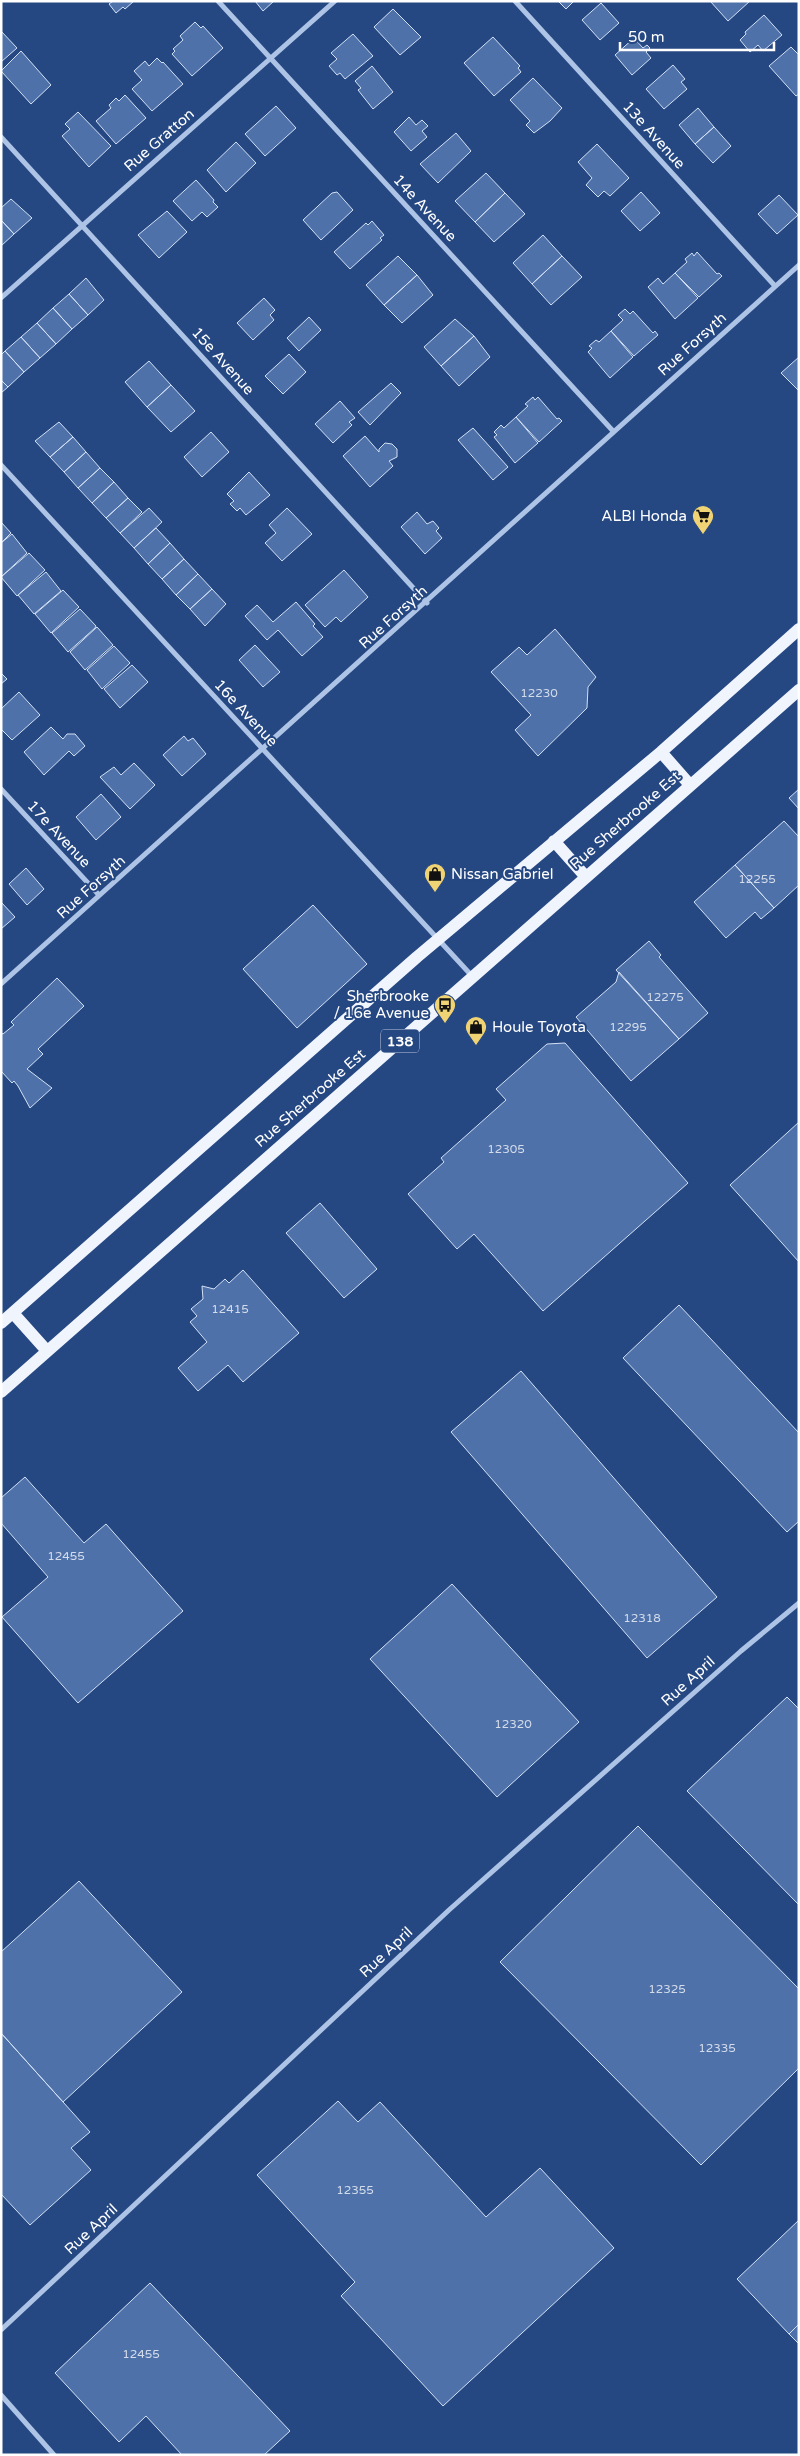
<svg xmlns="http://www.w3.org/2000/svg" width="800" height="2456" font-family="'Varela Round',sans-serif">
  <style>
    .building { fill: #4f71aa; stroke: #d2e0f5 }
    .lines { fill: none; stroke-linecap: round; stroke-linejoin: round }
    .minor { stroke: #aec4e7; stroke-width: 5 }
    .primary { stroke: #f0f4fd; stroke-width: 12 }
    .labels { text-anchor: middle; dominant-baseline: central; stroke-width: 4; stroke-linejoin: round; paint-order: stroke }
    .number-label { font-size: 12px; fill: #d3dcea }
    .shield { fill: #264882; stroke: #bec8da; stroke-width: 1 }
    .shield-label { font-size: 14px; font-weight: bold; fill: #fff }
    .street-label { font-size: 15px; fill: #fff; stroke: #264882 }
    .poi-label { font-size: 15px; fill: #fff; stroke: #264882; text-anchor: end }
  </style>
  <rect width="100%" height="100%" fill="#264882"/>
  <path class="building" d="M113,1H134L125,9L123,7L116,13L109,4Z
    M255,1H274L263,11Z
    M558,1H574L566,9Z
    M710,1H750L728,21Z
    M601,3L619,23L600,40L582,20Z
    M393,9L421,37L400,55L374,27Z
    M764,15L782,35L763,51L758,45L750,52L740,40L746,34L745,32Z
    M195,22L201,28L203,26L223,48L192,76L172,54L175,51L173,49L183,40L180,36Z
    M1,31L17,48L1,62Z
    M353,34L373,56L345,79L340,73L337,75L329,66L337,59L331,53Z
    M493,37L520,66L518,68L521,72L494,96L464,63Z
    M634,38L643,48L647,45L650,48L646,52L651,58L632,75L615,55Z
    M791,47L799,55V94L796,96L769,66Z
    M21,51L51,85L31,104L1,71Z
    M157,58L162,63L163,62L183,84L152,111L132,89L142,80L134,71L145,61L149,66Z
    M673,65L685,79L681,82L687,89L664,109L646,89Z
    M372,66L393,92L373,109L358,90L361,88L355,81Z
    M533,78L562,108L550,121L534,133L526,125L530,121L510,100Z
    M125,95L146,118L116,144L96,121L111,108L109,105L116,98L119,101Z
    M276,106L296,128L265,156L245,134Z
    M698,108L714,127L695,144L679,125Z
    M78,112L111,146L89,167L62,136L70,129L65,124Z
    M409,117L416,125L422,120L428,126L422,131L427,137L411,151L394,132Z
    M714,127L731,146L713,163L695,144Z
    M456,133L471,151L438,183L420,164Z
    M236,142L256,163L226,192L207,170Z
    M597,144L629,178L610,196L604,191L598,197L586,185L592,178L578,162Z
    M486,173L505,193L475,222L455,201Z
    M196,180L214,200L213,202L218,207L207,217L202,212L192,221L173,201Z
    M337,192L353,210L321,240L303,220L332,193Z
    M641,192L660,213L640,231L621,211Z
    M505,193L525,214L494,242L475,222Z
    M779,195L798,215L777,234L758,214Z
    M11,199L32,218L14,234L1,220V208Z
    M167,211L187,232L159,258L138,235Z
    M1,220L14,234L1,246Z
    M372,221L384,235L380,238L382,240L350,269L334,252L366,223L368,225Z
    M543,235L562,256L532,284L513,263Z
    M697,252L717,274L719,273L722,276L699,297L675,273L687,262L685,259L692,253L694,256Z
    M398,256L417,275L384,305L366,285Z
    M562,256L582,277L551,305L532,284Z
    M675,273L698,298L675,319L648,287L658,278L663,284Z
    M417,275L433,295L402,323L384,305Z
    M86,278L104,300L88,315L69,294Z
    M69,294L88,315L72,329L53,308Z
    M264,298L275,310L270,315L274,320L253,340L237,323Z
    M53,308L72,329L56,344L37,323Z
    M625,309L630,314L633,311L653,333L655,331L658,335L634,356L611,331L623,320L618,315Z
    M309,317L321,330L299,351L287,338Z
    M455,319L474,336L441,366L424,347Z
    M37,323L56,344L40,358L21,337Z
    M611,331L633,357L610,378L588,352L592,348L589,346L596,340L599,342Z
    M474,336L490,357L459,386L441,366Z
    M21,337L40,358L24,372L5,351Z
    M5,351L24,372L8,387L1,380V355Z
    M289,354L306,372L283,394L265,376Z
    M799,357V391L781,373Z
    M149,361L171,385L147,407L125,382Z
    M1,380L8,387L1,393Z
    M391,383L401,393L370,425L358,412Z
    M171,385L195,411L171,432L147,407Z
    M533,397L535,400L538,397L557,419L559,418L562,421L539,442L516,417L528,406L525,404Z
    M340,401L355,418L349,422L352,425L333,443L315,424Z
    M516,417L538,443L515,463L494,437L497,435L494,432L501,425L504,428Z
    M59,422L73,437L50,457L35,441Z
    M473,428L508,467L493,480L458,440Z
    M211,432L229,452L202,477L184,457Z
    M365,436L379,452V449L385,443L392,444L397,449V457L389,461L393,466L370,487L343,456Z
    M73,437L86,452L64,472L50,457Z
    M86,452L100,468L78,488L64,472Z
    M100,468L114,482L92,503L78,488Z
    M249,472L270,495L246,515L240,508L237,511L230,504L234,501L227,494Z
    M114,482L128,498L106,518L92,503Z
    M128,498L142,512L120,533L106,518Z
    M149,508L162,522L134,548L120,533Z
    M287,508L312,534L282,561L265,543L276,533L269,525Z
    M417,512L427,524L433,521L439,528L436,531L442,538L425,554L401,527Z
    M1,522L11,533L1,543Z
    M156,528L170,543L148,564L134,548Z
    M12,534L27,553L1,577V543Z
    M170,543L184,559L162,579L148,564Z
    M29,553L45,570L17,596L1,577Z
    M184,559L198,574L176,595L162,579Z
    M344,570L368,597L341,622L336,617L325,627L305,605Z
    M46,572L61,591L34,614L18,595Z
    M198,574L212,589L190,609L176,595Z
    M212,589L226,604L205,626L190,609Z
    M63,590L79,607L51,633L35,614Z
    M296,602L315,624L313,626L323,637L302,656L278,630L267,640L245,616L257,605L273,622Z
    M80,609L96,626L95,628L68,652L52,633Z
    M97,627L113,645L85,670L70,652Z
    M555,629L596,677L588,687L587,708L538,756L515,730L531,715L491,672L519,647L527,655Z
    M255,645L280,672L263,687L239,660Z
    M114,646L130,663L102,689L87,670Z
    M132,665L148,682L120,708L104,689Z
    M1,673L7,679L1,684Z
    M19,692L40,715L12,740L1,729V709Z
    M51,727L63,739L67,734H75L85,746L74,756L69,751L44,775L24,752Z
    M184,736L188,741L193,738L206,754L182,776L163,755Z
    M134,763L155,785L130,809L100,777L114,767L121,775Z
    M799,789V809L789,798Z
    M101,794L121,817L96,840L76,817Z
    M784,821L799,837V885L774,908L735,865Z
    M735,865L774,908L761,919L755,912L726,938L694,902Z
    M26,868L44,889L27,905L9,884Z
    M1,902L15,917L1,929Z
    M313,905L367,964L297,1028L243,969Z
    M649,941L661,955L659,957L708,1013L679,1039L616,970Z
    M619,972L679,1039L631,1081L576,1017L616,982Z
    M57,978L84,1006L38,1049L43,1054L27,1069L52,1088L30,1108L18,1086L14,1081L12,1083L1,1071V1033L3,1034L14,1025L11,1022Z
    M565,1043L688,1183L543,1311L474,1234L457,1249L408,1194L444,1162L441,1158L506,1100L496,1089L547,1044Z
    M799,1122V1262L730,1185Z
    M320,1203L377,1269L344,1298L286,1233Z
    M243,1270L299,1333L243,1382L228,1365L198,1391L178,1368L207,1342L190,1322L197,1316L191,1309L203,1299L202,1286L214,1289L225,1279L229,1283Z
    M679,1305L799,1433V1521L787,1532L623,1358Z
    M521,1371L717,1597L647,1658L451,1432Z
    M25,1477L84,1543L106,1524L183,1611L78,1703L2,1617L48,1577L1,1523V1498Z
    M452,1584L579,1722L497,1797L370,1659Z
    M787,1697L799,1709V1905L687,1791Z
    M638,1826L799,1989V2068L701,2165L500,1962Z
    M79,1881L182,1992L63,2102L1,2033V1952Z
    M1,2033L90,2132L71,2148L91,2170L30,2225L1,2194Z
    M338,2101L358,2122L380,2102L486,2217L540,2168L614,2248L443,2406L341,2296L355,2282L257,2175Z
    M799,2220V2324L789,2334L737,2279Z
    M150,2283L290,2431L264,2455H182L146,2416L119,2442L55,2373Z
    M799,2324V2344L789,2334Z"/>
  <g class="lines">
    <path class="minor" d="M218,1L613,431
      M515,1L775,286
      M1,137L427,603
      M1,298L335,1
      M1,465L472,976
      M1,789L99,895
      M1,984L799,265
      M1,2330L449,1910L741,1651L799,1603
      M1,2395L54,2455"/>
    <path class="primary" d="M661,752L690,785
      M554,841L586,877
      M13,1313L47,1351
      M1,1323L417,957L661,752L799,629
      M1,1392L799,690"/>
  </g>
  <defs>
    <g id="supermarket-pin" transform="scale(1.125)"><path d="M0 17L-7.5 6A9.5 9.5 0 1 1 7.5 6Z" fill="#efd374" stroke="#264882"/><path d="M-6-5.5h2.5l.6 2H6L4.5 2H-2.5L-4.4-4H-6ZM-1.5 3.2a1.3 1.3 0 1 0 .1 0ZM3 3.2a1.3 1.3 0 1 0 .1 0Z" fill="#111"/></g>
    <g id="shop-pin" transform="scale(1.125)"><path d="M0 17L-7.5 6A9.5 9.5 0 1 1 7.5 6Z" fill="#efd374" stroke="#264882"/><path d="M-5-2.5h2.3a2.7 3.5 0 0 1 5.4 0H5L5.5 6h-11ZM-1.5-2.5h3a1.5 2.3 0 0 0-3 0Z" fill="#111"/></g>
    <g id="bus-pin" transform="scale(1.125)"><path d="M0 17L-7.5 6A9.5 9.5 0 1 1 7.5 6Z" fill="#efd374" stroke="#264882"/><path d="M-5-6H5V4H4V6H2V4H-2V6H-4V4H-5ZM-3.5-4V0h7V-4ZM-3.5 1.2v1.5H-2V1.2ZM2 1.2v1.5H3.5V1.2Z" fill="#111"/></g>
  </defs>
  <g fill-rule="evenodd">
    <use href="#supermarket-pin" x="703" y="516"/>
    <use href="#shop-pin" x="435" y="874"/>
    <use href="#bus-pin" x="445" y="1005"/>
    <use href="#shop-pin" x="476" y="1027"/>
  </g>
  <g class="labels">
    <g class="number-label">
      <text x="539" y="693">12230</text>
      <text x="757" y="879">12255</text>
      <text x="665" y="997">12275</text>
      <text x="628" y="1027">12295</text>
      <text x="506" y="1149">12305</text>
      <text x="230" y="1309">12415</text>
      <text x="66" y="1556">12455</text>
      <text x="642" y="1618">12318</text>
      <text x="513" y="1724">12320</text>
      <text x="667" y="1989">12325</text>
      <text x="717" y="2048">12335</text>
      <text x="355" y="2190">12355</text>
      <text x="141" y="2354">12455</text>
    </g>
    <rect class="shield" x="381" y="1029.5" width="38" height="23" rx="4"/>
    <g class="shield-label">
      <text x="400" y="1041">138</text>
    </g>
    <g class="street-label">
      <text transform="translate(654 135) rotate(48)">13e Avenue</text>
      <text transform="translate(159 140) rotate(-41)">Rue Gratton</text>
      <text transform="translate(425 208) rotate(47)">14e Avenue</text>
      <text transform="translate(692 344) rotate(-42)">Rue Forsyth</text>
      <text transform="translate(223 361) rotate(48)">15e Avenue</text>
      <text transform="translate(393 617) rotate(-42)">Rue Forsyth</text>
      <text transform="translate(246 713) rotate(47)">16e Avenue</text>
      <text transform="translate(625 820) rotate(-41)">Rue Sherbrooke Est</text>
      <text transform="translate(59 834) rotate(47)">17e Avenue</text>
      <text transform="translate(91 887) rotate(-42)">Rue Forsyth</text>
      <text transform="translate(310 1098) rotate(-41)">Rue Sherbrooke Est</text>
      <text transform="translate(688 1681) rotate(-42)">Rue April</text>
      <text transform="translate(386 1952) rotate(-43)">Rue April</text>
      <text transform="translate(91 2229) rotate(-43)">Rue April</text>
    </g>
    <g class="poi-label">
      <text x="687" y="516">ALBI Honda</text>
      <text x="451" y="874" text-anchor="start">Nissan Gabriel</text>
      <text x="429" y="996">Sherbrooke<tspan x="429" dy="17">/ 16e Avenue</tspan></text>
      <text x="492" y="1027" text-anchor="start">Houle Toyota</text>
    </g>
  </g>
  <rect width="800" height="2456" fill="none" stroke="#ffffff" stroke-width="5"/>
  <path d="M620 42v8h154v-8" fill="none" stroke="#ffffff" stroke-width="2.5"/>
  <text x="628" y="42" font-size="15" fill="#ffffff" stroke="#264882" stroke-width="4" paint-order="stroke">50 m</text>
</svg>
